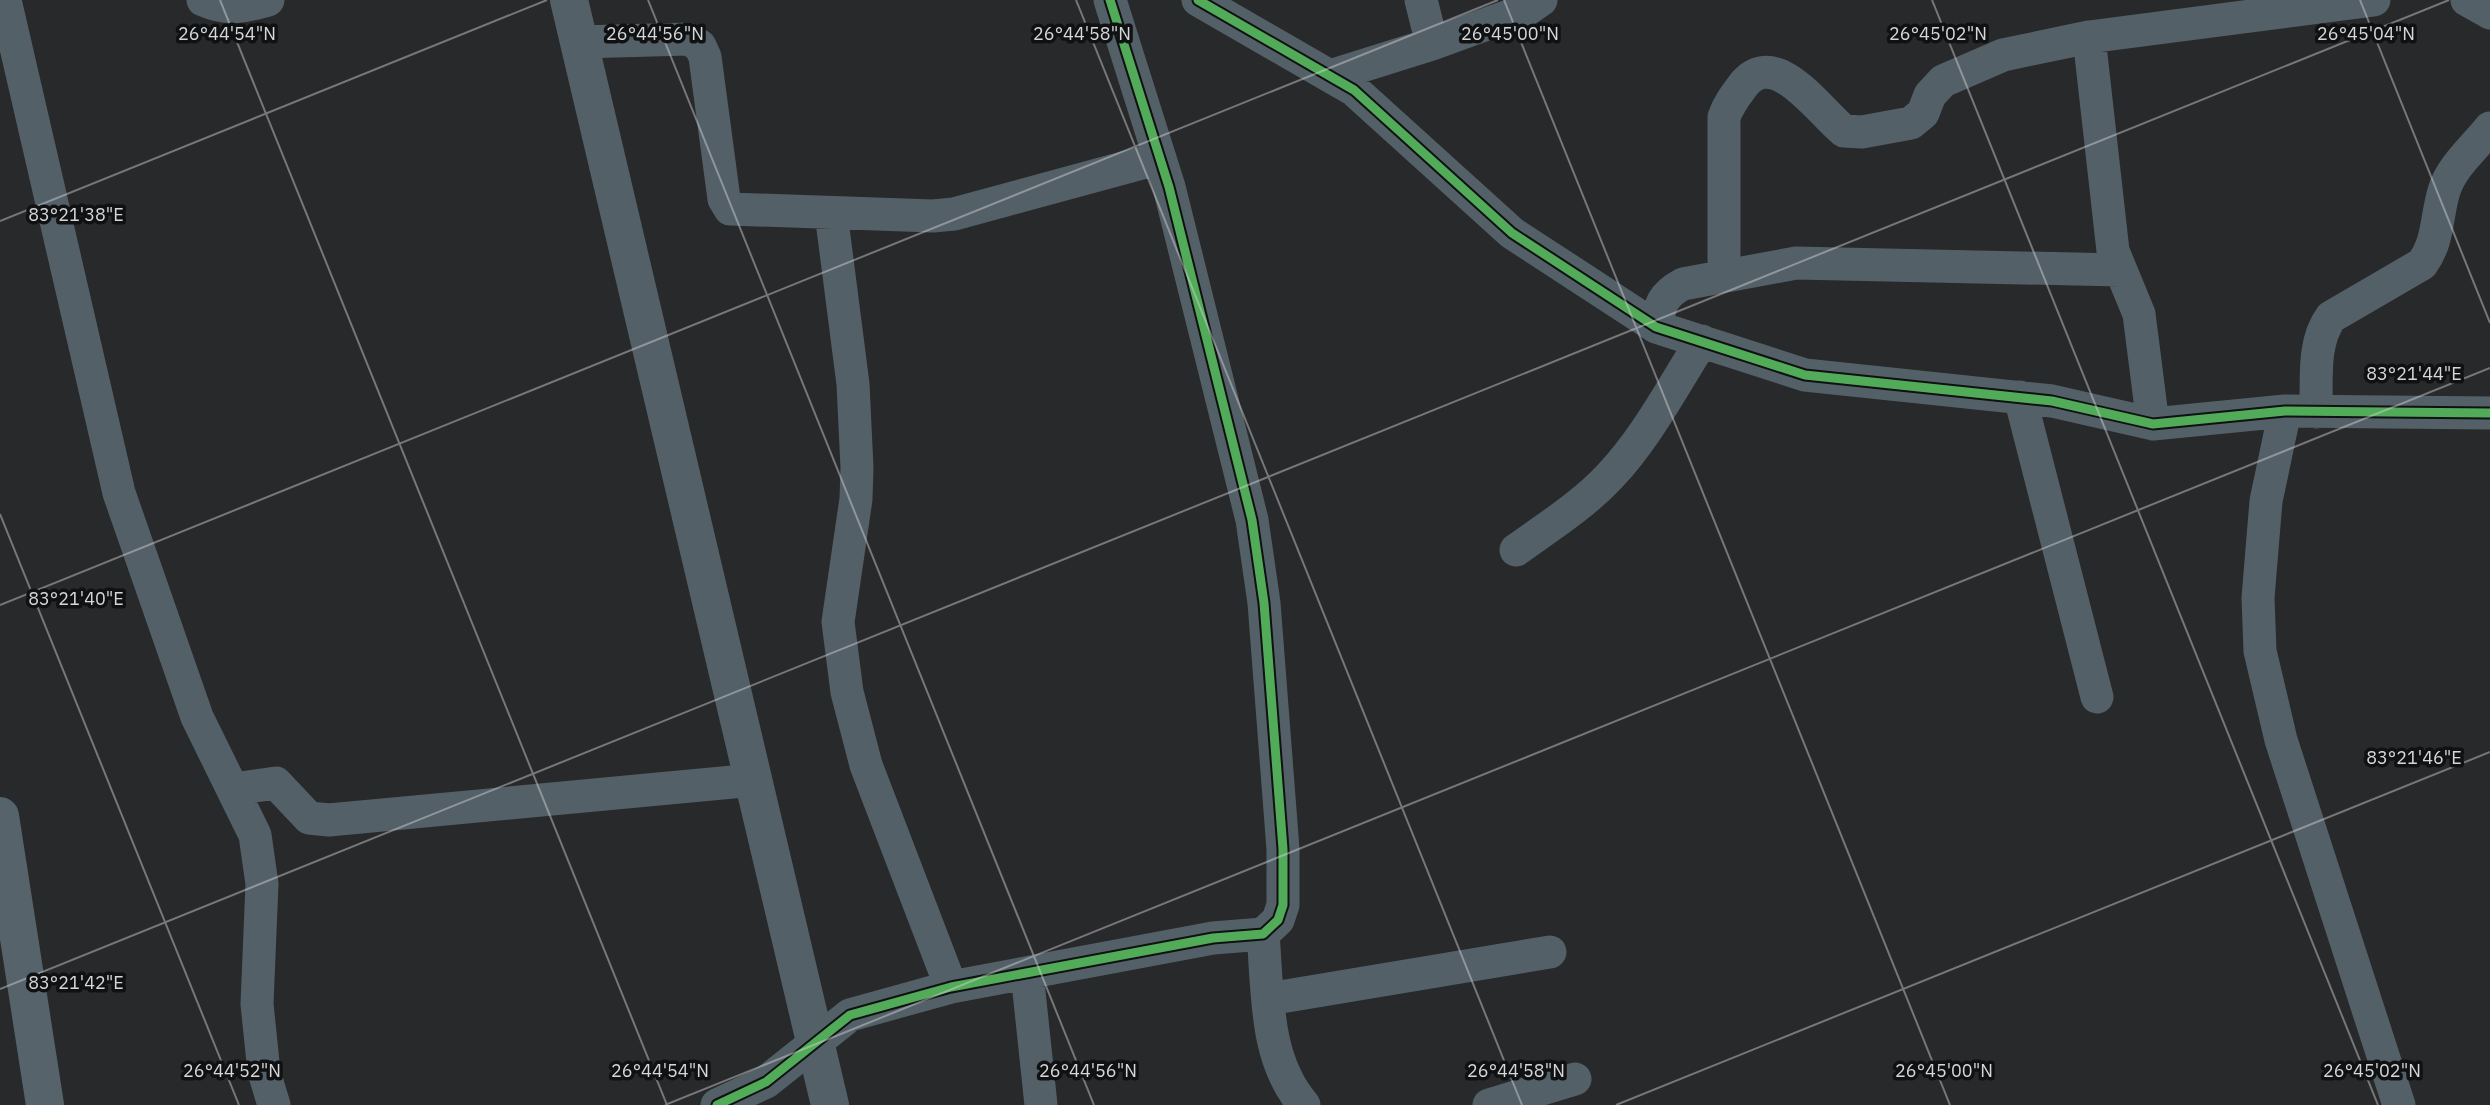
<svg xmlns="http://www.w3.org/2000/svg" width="2490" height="1105" font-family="'IBM Plex Sans',sans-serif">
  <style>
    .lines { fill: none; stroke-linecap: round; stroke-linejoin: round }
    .minor { stroke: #546068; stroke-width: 33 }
    .tertiary { stroke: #546068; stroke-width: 38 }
    .secondary { stroke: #56636b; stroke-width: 38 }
    .cycleway-casing { stroke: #101112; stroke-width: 13 }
    .cycleway { stroke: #51ab58; stroke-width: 9 }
    .ticks { fill: none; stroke: #d6d7d9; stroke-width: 2; stroke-opacity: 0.45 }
    .ticks-label { font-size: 18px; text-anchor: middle; fill: #d6d7d9; stroke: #101112; stroke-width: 7; stroke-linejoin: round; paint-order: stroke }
  </style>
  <rect width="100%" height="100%" fill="#28292a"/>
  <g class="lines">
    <path class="minor" d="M5,0L119,493L197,717L255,835L262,884L257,1004L264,1072L274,1105
      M203,0C228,11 243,7 268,0
      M1198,0L1354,90L1512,233L1656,327L1805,375L2052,401L2153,424L2285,411L2490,413
      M1421,0L1432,44
      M2467,0L2490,13
      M2089,37L2113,251L2139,314L2153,424
      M579,42L689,39L700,46L705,57L724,199L730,209L933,216L954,214L1160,158
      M1330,76L1432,44L1528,9L1541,0
      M831,213L853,384L857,468L856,499L838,622L847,692L866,765L951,987
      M1724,276V117C1729,103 1736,95 1744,84C1776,46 1819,111 1844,131L1862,132L1911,123L1923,113L1930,95L1943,81L2003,55L2089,37L2374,0
      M1656,327C1660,305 1662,295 1683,284L1796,263L2120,270
      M2020,397L2097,697
      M2285,411L2266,501L2258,598L2260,651L2281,740L2399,1105
      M2316,412C2317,380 2312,343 2331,317L2422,264C2439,241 2436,217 2444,191C2451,167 2475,147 2490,128
      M1516,550C1548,527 1583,505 1610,476C1647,437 1673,386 1702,341
      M233,789L276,783L309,818L329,820L754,780
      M1263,934C1268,992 1264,1059 1304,1105
      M1027,973L1041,1105
      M1269,999L1550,952
      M717,1105L766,1082L850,1015L951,987L1213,938L1263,934L1278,920L1283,905V849L1264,603L1252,520L1169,187L1110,0
      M1489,1105L1575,1079"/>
    <path class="tertiary" d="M569,0L830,1105"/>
    <path class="secondary" d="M0,816L45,1105"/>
    <g class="cycleway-casing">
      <path id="cycleway" d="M1198,0L1354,90L1512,233L1656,327L1805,375L2052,401L2153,424L2285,411L2490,413
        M717,1105L766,1082L850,1015L951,987L1213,938L1263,934L1278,920L1283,905V849L1264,603L1252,520L1169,187L1110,0"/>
    </g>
    <use href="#cycleway" class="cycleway"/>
  </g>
  <path class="ticks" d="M220,0L667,1105M648,0L1094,1105M1076,0L1522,1105M1504,0L1950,1105M1932,0L2378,1105M2360,0L2490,323M0,221L547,0M0,514L239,1105M0,605L1498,0M0,989L2449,0M665,1105L2490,368M1616,1105L2490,752"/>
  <g class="ticks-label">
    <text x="227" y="40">26°44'54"N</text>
    <text x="655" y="40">26°44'56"N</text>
    <text x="1082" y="40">26°44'58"N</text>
    <text x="1510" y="40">26°45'00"N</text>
    <text x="1938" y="40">26°45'02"N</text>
    <text x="2366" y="40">26°45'04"N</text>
    <text x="76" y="221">83°21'38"E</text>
    <text x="2414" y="380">83°21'44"E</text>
    <text x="76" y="605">83°21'40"E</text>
    <text x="2414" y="764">83°21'46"E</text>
    <text x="76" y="989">83°21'42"E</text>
    <text x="232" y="1077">26°44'52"N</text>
    <text x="660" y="1077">26°44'54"N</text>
    <text x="1088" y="1077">26°44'56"N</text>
    <text x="1516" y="1077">26°44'58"N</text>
    <text x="1944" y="1077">26°45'00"N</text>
    <text x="2372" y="1077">26°45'02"N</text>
  </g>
</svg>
